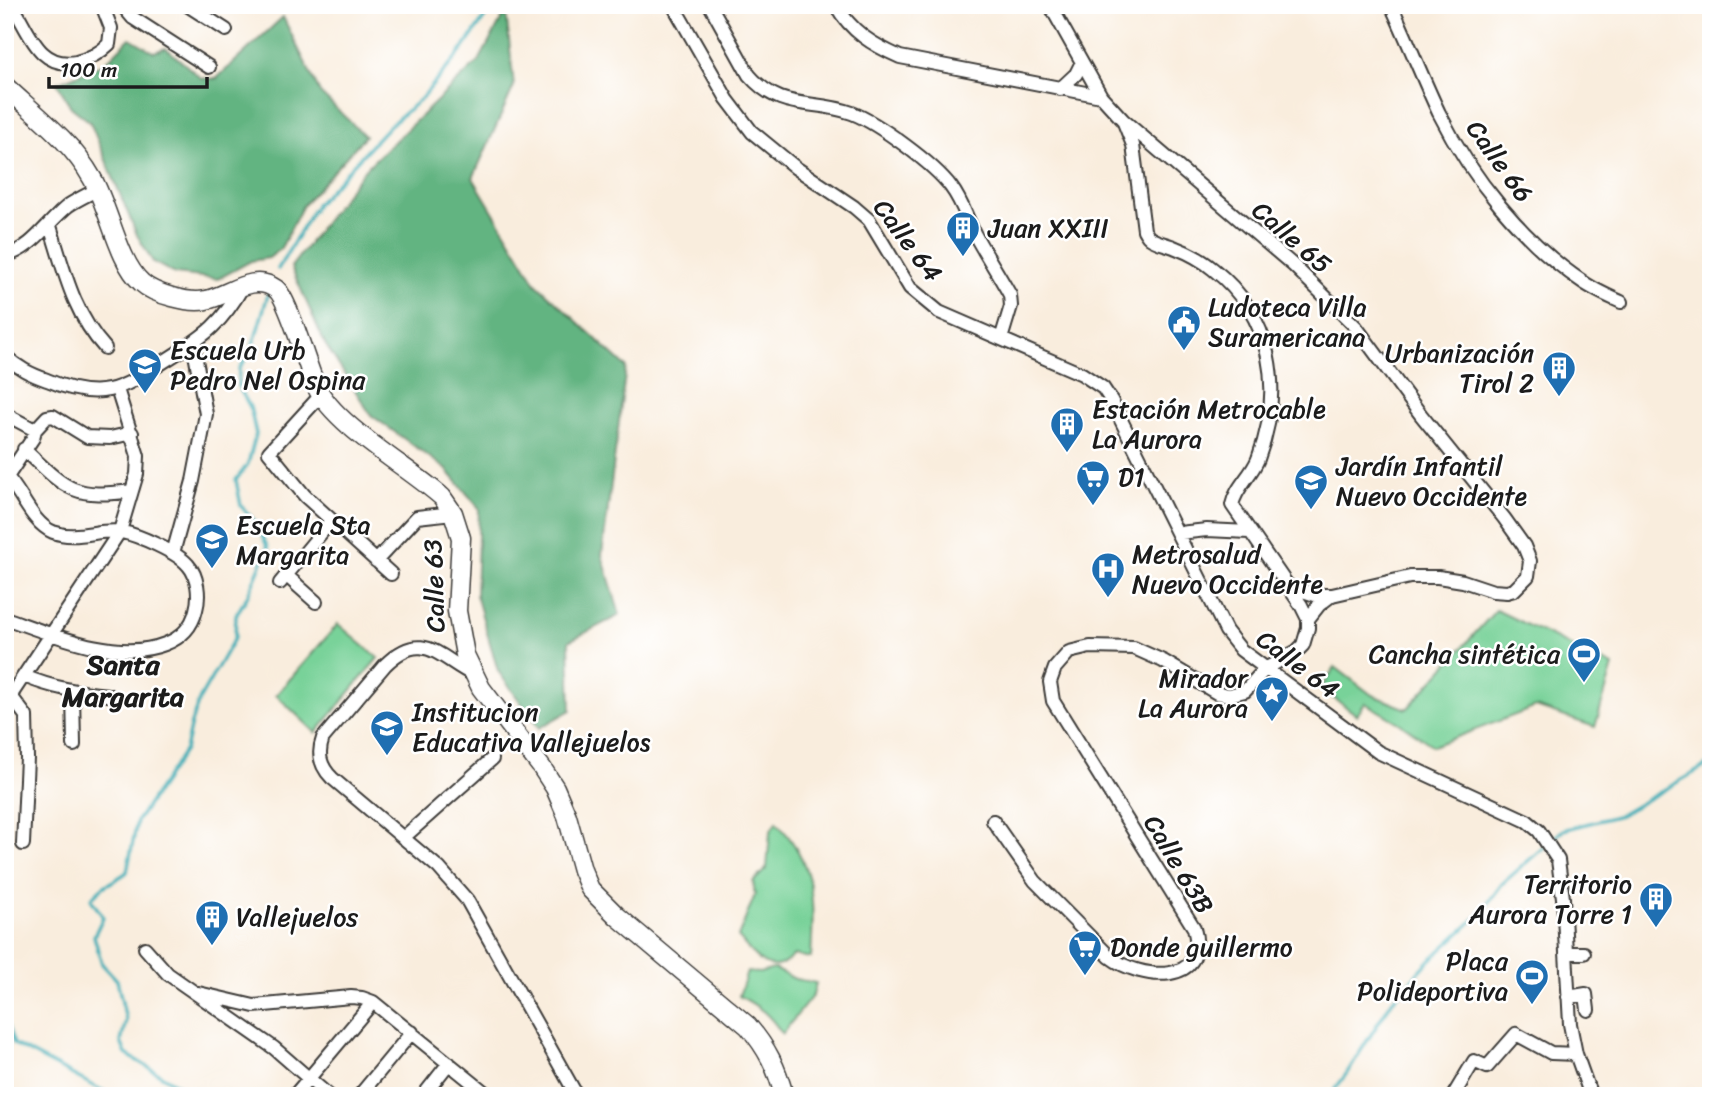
<svg xmlns="http://www.w3.org/2000/svg" width="1716" height="1101" font-family="Sriracha,sans-serif">
  <style>
    .green { fill: #78d299; stroke: #4a775a; stroke-width: 2 }
    .forest { fill: #62b481; stroke: #3f684e; stroke-width: 2 }
    .lines { fill: none; stroke-linecap: round; stroke-linejoin: round }
    .stream { stroke: #3fafb8; stroke-width: 3.5 }
    .minor-casing { stroke: #3d3b39; stroke-width: 16 }
    .secondary-casing { stroke: #3d3b39; stroke-width: 21 }
    .minor { stroke: #fff; stroke-width: 12 }
    .secondary { stroke: #fff; stroke-width: 18 }
    .labels { text-anchor: middle; dominant-baseline: central; stroke-width: 5; stroke-linejoin: round; paint-order: stroke }
    .street-label { font-size: 26px; fill: #1c1c1c; stroke: #fff }
    .poi-label { font-size: 26px; fill: #1c1c1c; stroke: #fff; text-anchor: start }
    .neighbourhood-label { font-size: 28px; font-weight: bold; fill: #1c1c1c; stroke: #fff }
  </style>
  <rect width="100%" height="100%" fill="#fff"/>
  <filter id="ink" filterUnits="userSpaceOnUse"><feTurbulence type="fractalNoise" baseFrequency=".0143" numOctaves="2"/><feDisplacementMap in="SourceGraphic" scale="14" xChannelSelector="R" yChannelSelector="G"/><feConvolveMatrix kernelMatrix="1 2 1 2 8 2 1 2 1" color-interpolation-filters="sRGB"/></filter>
  <filter id="wash" filterUnits="userSpaceOnUse"><feTurbulence type="fractalNoise" baseFrequency=".00686" numOctaves="4" result="noise"/><feDisplacementMap in="SourceGraphic" scale="28" xChannelSelector="R" yChannelSelector="G"/><feGaussianBlur stdDeviation="1.57" result="paint"/><feColorMatrix in="noise" values="0 0 0 0 0 0 0 0 0 0 0 0 0 0 0 0 0 1.4 0 .05"/><feComposite in="paint" operator="in"/></filter>
  <g filter="url(#wash)">
    <rect width="100%" height="100%" fill="#f9eddd"/>
    <path class="green" d="M1496,610L1613,666L1595,727L1536,707L1433,746L1404,726L1365,703L1357,715L1321,689L1335,667L1372,695L1407,709Z
      M338,624L378,658L316,733L276,695Z
      M776,822C817,864 814,904 811,958L795,955C791,957 789,960 786,962C765,976 750,950 738,937L755,895L753,882L767,868L770,832Z
      M774,969L795,979L816,983L813,995L782,1034C771,1016 759,1006 739,996L747,972L759,973Z"/>
    <path class="forest" d="M506,11L514,86L473,178L536,283L626,367L602,555L620,615L569,641L571,710L539,728L498,671L476,595L479,508L446,469L371,415L325,344L291,267L364,170L479,61Z
      M283,17L320,93L365,136L303,205L281,248L269,258L251,261L218,279L175,274L153,262L137,235L90,122L71,107L57,83L105,63L130,38L154,52L166,48L201,78L216,79Z"/>
    <g class="lines">
      <path class="stream" d="M278,269L316,205L389,126L421,99L463,49L493,5
        M1551,841L1563,830L1620,815L1711,763
        M5,1019L14,1044L113,1096
        M199,1096L198,1092L179,1086L126,1054L121,1042L126,1020L117,980L102,964L94,936L103,917L91,899C102,884 113,883 127,872L137,821L185,750L191,723L200,698L235,637L236,615L247,597L268,548L256,523L241,506L236,480L248,464L256,434L250,407L238,386L239,369L252,349L269,291
        M1330,1096L1347,1073L1392,1001L1428,962L1479,915L1502,884L1545,846"/>
    </g>
  </g>
  <g filter="url(#ink)">
    <g class="lines">
      <g class="minor-casing">
        <path id="minor" d="M12,5C29,30 38,69 76,62C89,59 99,54 109,44L111,28L102,5
          M122,5L133,18L209,67
          M187,5L226,30
          M673,5L727,99L752,132L796,168L854,207L869,220L910,288L939,312L1082,374L1103,388L1111,400L1226,631L1241,650L1378,752L1527,821L1539,831L1558,860L1563,898L1570,1024L1576,1054L1591,1096
          M710,5L749,75C782,113 811,98 852,113C878,123 934,164 951,187C962,201 967,219 975,235C986,255 999,275 1010,295L1011,306L1001,339
          M836,5C851,32 873,45 900,57L1101,96
          M1050,5L1101,96L1123,120L1294,266L1356,327L1421,415L1504,518L1524,546L1530,561L1528,576L1514,590L1507,592L1493,591L1463,581L1438,577H1410L1332,595H1315L1291,587
          M1391,5C1408,41 1422,77 1439,113C1471,177 1523,242 1583,282C1594,290 1608,296 1621,302
          M1060,89L1076,74L1082,62
          M50,226C64,270 73,313 105,348
          M5,256C34,248 47,222 69,205C78,199 89,194 98,189
          M5,356C18,368 30,374 47,380C104,404 123,388 171,357C206,335 222,323 243,286
          M321,395L269,452L305,496L391,574
          M5,414L35,430
          M24,449C66,489 72,499 132,491
          M5,475C21,490 31,523 53,532C77,541 99,528 122,532C138,535 177,552 188,565C198,576 200,596 196,610C192,627 181,638 165,644C117,663 51,634 5,618
          M5,480L33,438L35,430L47,417L53,416L87,437L110,438L132,433
          M1179,533L1207,530L1249,532
          M173,553L193,481L206,414L193,343
          M376,561L417,517L453,513
          M287,576L316,602
          M280,583L331,521
          M1308,619L1319,605L1332,595
          M474,675C440,659 423,627 385,665L323,738C317,754 320,766 332,778L439,868L467,900L577,1096
          M24,676C52,688 78,692 108,695
          M73,692L74,745
          M5,693L11,696L26,716L27,758L23,844
          M5,704L120,531L137,474L138,456L117,389
          M993,821L1035,881L1110,957C1140,980 1210,987 1194,928L1053,701L1050,682L1055,668L1069,652L1090,647L1134,648L1163,661L1217,693L1229,695L1245,691L1265,669L1297,651L1303,645L1308,628V619L1301,605L1232,505C1236,487 1251,476 1258,459C1284,390 1273,316 1213,269C1202,260 1189,253 1176,248C1168,244 1157,243 1150,238C1147,236 1146,233 1144,230L1133,145L1123,120
          M403,838L492,759
          M145,948L168,974L274,1048L329,1096
          M1566,953H1584
          M194,992L254,1006L351,997L362,998L373,1002L489,1096
          M1568,997L1586,994L1588,1010
          M294,1096L373,1002
          M359,1096L412,1032
          M423,1096L449,1063
          M1453,1096L1474,1061L1487,1067L1516,1034L1551,1053L1576,1054"/>
      </g>
      <g class="secondary-casing">
        <path id="secondary" d="M5,86C36,115 71,141 92,178C109,207 118,262 142,283C154,294 190,304 206,300C228,296 253,272 276,289C288,298 307,366 316,386C335,426 407,466 442,497L453,513L461,538L457,611L465,655L481,688L542,768L555,788L567,816L582,870L590,889L617,916L748,1026C767,1048 777,1068 784,1096"/>
      </g>
      <use href="#minor" class="minor"/>
      <use href="#secondary" class="secondary"/>
    </g>
  </g>
  <defs>
    <g id="building-pin" transform="scale(1.75)"><path d="M0 17L-7.5 6A9.5 9.5 0 1 1 7.5 6Z" fill="#1f6fb2" stroke="#fff"/><path d="M-4-6H4V6H1V3H-1V6H-4ZM-2.5-4.3h1.7v1.8h-1.7ZM.8-4.3h1.7v1.8H.8ZM-2.5-1h1.7V.8h-1.7ZM.8-1h1.7V.8H.8Z" fill="#fff"/></g>
    <g id="civic-pin" transform="scale(1.75)"><path d="M0 17L-7.5 6A9.5 9.5 0 1 1 7.5 6Z" fill="#1f6fb2" stroke="#fff"/><path d="M-.6-6.5H3V-4.5H.6V-3L4-1V1h2V6H-6V1h2V-1L-.6-3ZM-1.2 2.5V6h2.4V2.5Z" fill="#fff"/></g>
    <g id="school-pin" transform="scale(1.75)"><path d="M0 17L-7.5 6A9.5 9.5 0 1 1 7.5 6Z" fill="#1f6fb2" stroke="#fff"/><path d="M0-5L7-2L0 1L-7-2ZM-4 1L0 2.5L4 1V4Q0 6-4 4Z" fill="#fff"/></g>
    <g id="supermarket-pin" transform="scale(1.75)"><path d="M0 17L-7.5 6A9.5 9.5 0 1 1 7.5 6Z" fill="#1f6fb2" stroke="#fff"/><path d="M-6-5.5h2.5l.6 2H6L4.5 2H-2.5L-4.4-4H-6ZM-1.5 3.2a1.3 1.3 0 1 0 .1 0ZM3 3.2a1.3 1.3 0 1 0 .1 0Z" fill="#fff"/></g>
    <g id="hospital-pin" transform="scale(1.75)"><path d="M0 17L-7.5 6A9.5 9.5 0 1 1 7.5 6Z" fill="#1f6fb2" stroke="#fff"/><path d="M-5-5h3v3.5h4V-5h3V5h-3V1.5h-4V5h-3Z" fill="#fff"/></g>
    <g id="stadium-pin" transform="scale(1.75)"><path d="M0 17L-7.5 6A9.5 9.5 0 1 1 7.5 6Z" fill="#1f6fb2" stroke="#fff"/><path d="M0-5a6.5 5 0 1 0 0 10a6.5 5 0 1 0 0-10ZM-3.5-1.8h7v3.6h-7Z" fill="#fff"/></g>
    <g id="sight-pin" transform="scale(1.75)"><path d="M0 17L-7.5 6A9.5 9.5 0 1 1 7.5 6Z" fill="#1f6fb2" stroke="#fff"/><path d="M0-6L1.8-2.2L6-1.7L2.9 1.2L3.7 5.4L0 3.3L-3.7 5.4L-2.9 1.2L-6-1.7L-1.8-2.2Z" fill="#fff"/></g>
  </defs>
  <g fill-rule="evenodd">
    <use href="#building-pin" x="963" y="228"/>
    <use href="#civic-pin" x="1184" y="322"/>
    <use href="#school-pin" x="145" y="365"/>
    <use href="#building-pin" x="1559" y="368"/>
    <use href="#building-pin" x="1067" y="424"/>
    <use href="#supermarket-pin" x="1093" y="477"/>
    <use href="#school-pin" x="1311" y="481"/>
    <use href="#school-pin" x="212" y="540"/>
    <use href="#hospital-pin" x="1108" y="569"/>
    <use href="#stadium-pin" x="1584" y="654"/>
    <use href="#sight-pin" x="1272" y="693"/>
    <use href="#school-pin" x="387" y="727"/>
    <use href="#building-pin" x="1656" y="899"/>
    <use href="#building-pin" x="212" y="917"/>
    <use href="#supermarket-pin" x="1085" y="947"/>
    <use href="#stadium-pin" x="1532" y="976"/>
  </g>
  <g class="labels">
    <g class="street-label">
      <text transform="translate(1500 161) rotate(54)">Calle 66</text>
      <text transform="translate(1292 237) rotate(41)">Calle 65</text>
      <text transform="translate(908 240) rotate(53)">Calle 64</text>
      <text transform="translate(434 586) rotate(-92)">Calle 63</text>
      <text transform="translate(1298 664) rotate(37)">Calle 64</text>
      <text transform="translate(1179 864) rotate(59)">Calle 63B</text>
    </g>
    <g class="poi-label">
      <text x="988" y="228">Juan XXIII</text>
      <text x="1208" y="307">Ludoteca Villa<tspan x="1208" dy="30">Suramericana</tspan></text>
      <text x="170" y="350">Escuela Urb<tspan x="170" dy="30">Pedro Nel Ospina</tspan></text>
      <text x="1534" y="353" text-anchor="end">Urbanización<tspan x="1534" dy="30">Tirol 2</tspan></text>
      <text x="1092" y="409">Estación Metrocable<tspan x="1092" dy="30">La Aurora</tspan></text>
      <text x="1336" y="466">Jardín Infantil<tspan x="1336" dy="30">Nuevo Occidente</tspan></text>
      <text x="1118" y="477">D1</text>
      <text x="236" y="525">Escuela Sta<tspan x="236" dy="30">Margarita</tspan></text>
      <text x="1132" y="554">Metrosalud<tspan x="1132" dy="30">Nuevo Occidente</tspan></text>
      <text x="1560" y="654" text-anchor="end">Cancha sintética</text>
      <text x="1248" y="678" text-anchor="end">Mirador<tspan x="1248" dy="30">La Aurora</tspan></text>
      <text x="412" y="712">Institucion<tspan x="412" dy="30">Educativa Vallejuelos</tspan></text>
      <text x="1632" y="884" text-anchor="end">Territorio<tspan x="1632" dy="30">Aurora Torre 1</tspan></text>
      <text x="236" y="917">Vallejuelos</text>
      <text x="1110" y="947">Donde guillermo</text>
      <text x="1508" y="961" text-anchor="end">Placa<tspan x="1508" dy="30">Polideportiva</tspan></text>
    </g>
    <g class="neighbourhood-label">
      <text x="123" y="664">Santa<tspan x="123" dy="32">Margarita</tspan></text>
    </g>
  </g>
  <rect width="1716" height="1101" fill="none" stroke="#fff" stroke-width="28"/>
  <path d="M49 77v10h158v-10" fill="none" stroke="#1c1c1c" stroke-width="3.5"/>
  <text x="60" y="77" font-size="21" fill="#1c1c1c" stroke="#ffffff" stroke-width="5" paint-order="stroke">100 m</text>
</svg>
